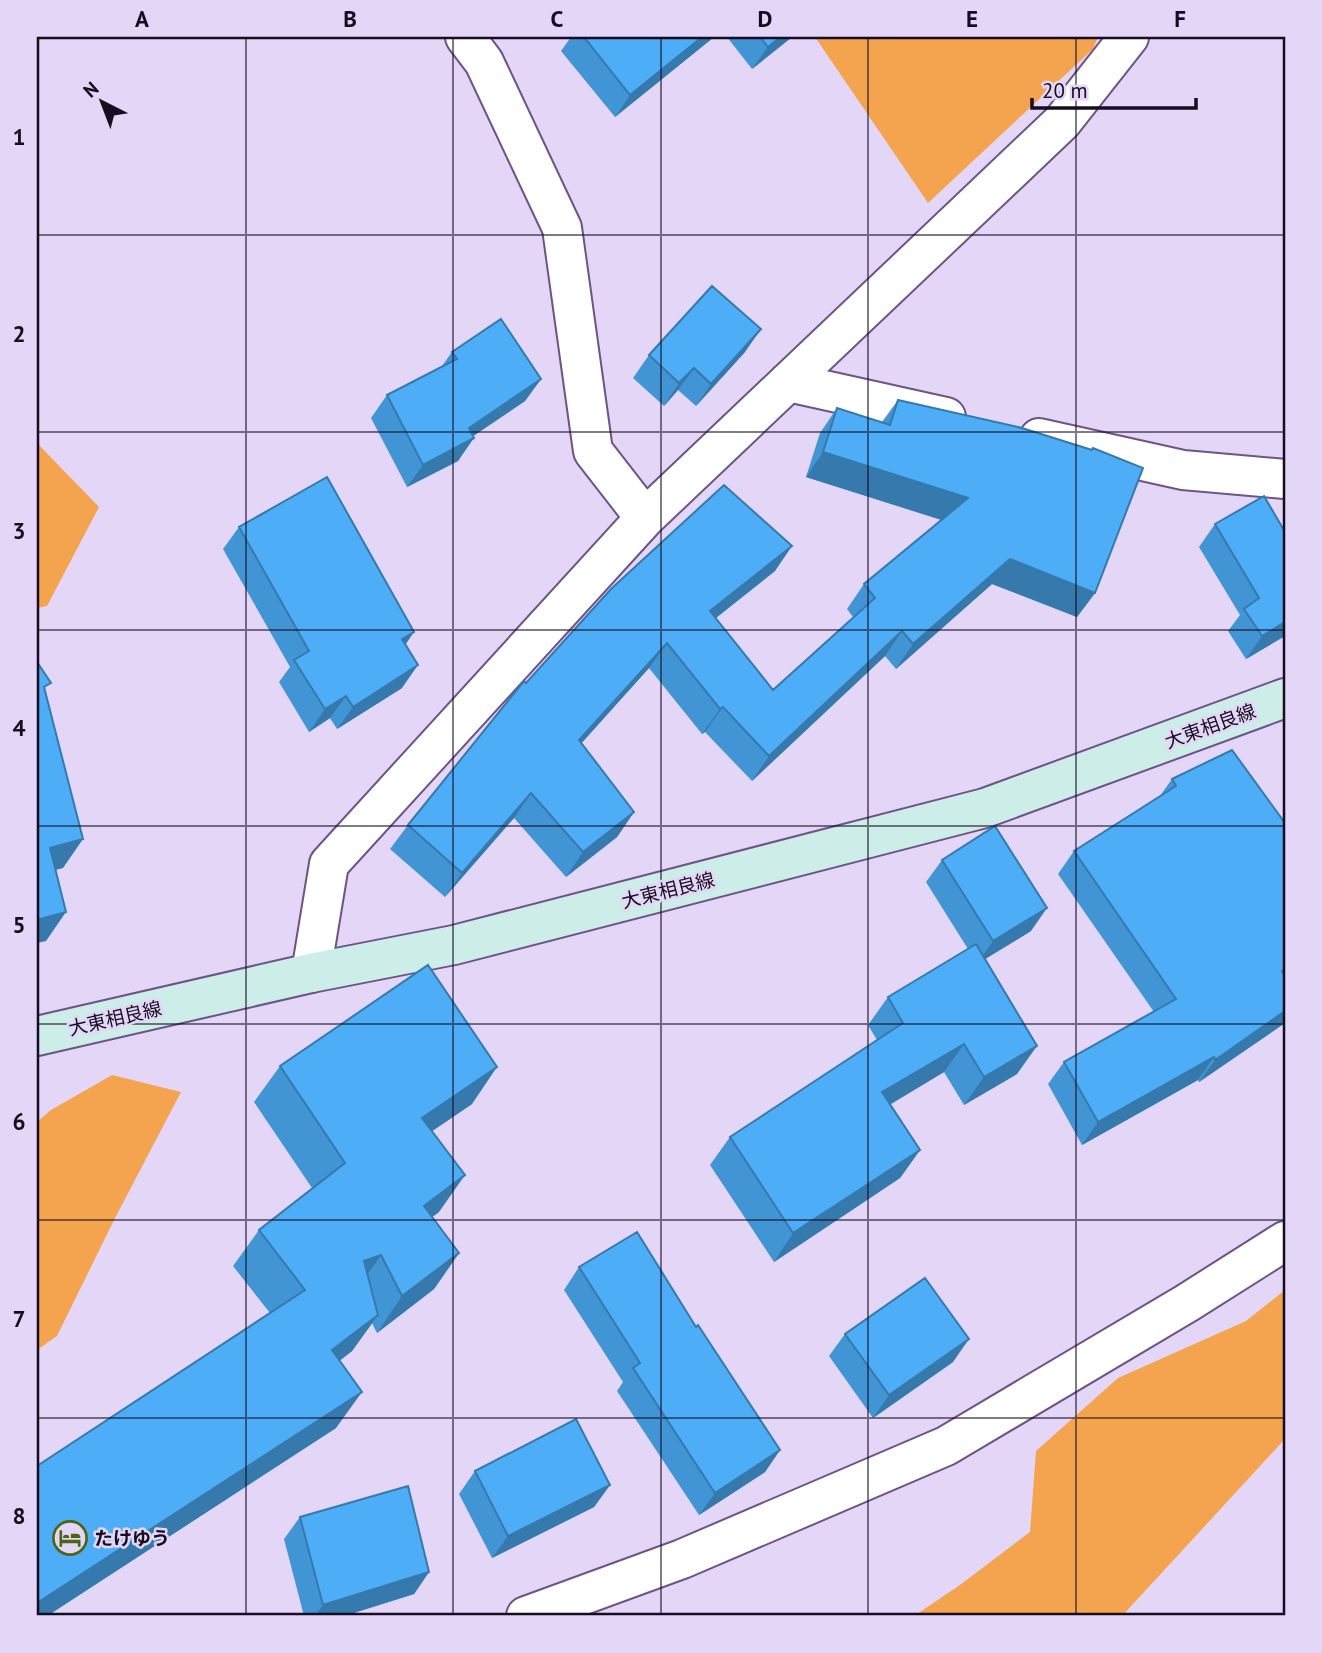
<svg xmlns="http://www.w3.org/2000/svg" width="1322" height="1653" font-family="'PT Sans','Noto Sans JP',sans-serif">
  <style>
    .green { fill: #f4a44e }
    .lines { fill: none; stroke-linecap: round; stroke-linejoin: round }
    .minor-casing { stroke: #6c5586; stroke-width: 42 }
    .tertiary-casing { stroke: #6c5586; stroke-width: 42 }
    .secondary-casing { stroke: #6c5586; stroke-width: 42 }
    .minor { stroke: #fff; stroke-width: 38 }
    .tertiary { stroke: #fff; stroke-width: 38 }
    .secondary { stroke: #cdede9; stroke-width: 38 }
    .wall { fill: #4295d4 }
    .shaded-wall { fill: #3679ac }
    .building { fill: #4dadf6; stroke: #3679ac; stroke-width: 2 }
    .grid { fill: none; stroke: #160d20; stroke-width: 2; stroke-opacity: 0.55 }
    .labels { text-anchor: middle; dominant-baseline: central; stroke-width: 5; stroke-linejoin: round; paint-order: stroke }
    .street-label { font-size: 19px; fill: #160d20; stroke: #e4d6f7 }
    .poi-label { font-size: 19px; font-weight: bold; fill: #160d20; stroke: #e4d6f7; text-anchor: start }
    .neatline { fill: none; stroke: #160d20; stroke-width: 2.5 }
    .grid-label { font-size: 23px; text-anchor: middle; font-weight: bold; fill: #160d20 }
  </style>
  <rect width="100%" height="100%" fill="#e4d6f7"/>
  <path class="green" d="M815,37H1098L1093,49L928,203Z
    M37,443L99,507L47,606L37,608Z
    M112,1075L181,1092L114,1220L57,1336L37,1350V1122L51,1110Z
    M1285,1290V1439L1122,1616H914L960,1585L1030,1532L1036,1451L1118,1378L1246,1321Z"/>
  <g class="lines">
    <g class="minor-casing">
      <path id="minor" d="M465,37L484,62L562,228L593,451L645,518
        M788,382L946,417
        M1039,438L1183,470L1285,479
        M311,973L329,864L645,518L1062,122L1129,37"/>
    </g>
    <g class="tertiary-casing">
      <path id="tertiary" d="M526,1616L682,1559L946,1446L1187,1303L1285,1241"/>
    </g>
    <g class="secondary-casing">
      <path id="secondary" d="M37,1036L311,973L454,945L985,808L1285,698"/>
    </g>
    <use href="#minor" class="minor"/>
    <use href="#tertiary" class="tertiary"/>
    <use href="#secondary" class="secondary"/>
  </g>
  <path class="wall" d="M571,37H714L615,117L561,51Z
    M727,37H792L752,69Z
    M452,352L541,379L525,401L473,436L458,461L407,487L371,418L387,395L442,366Z
    M745,352L696,406L678,390L664,406L633,378L649,355Z
    M898,400L1095,593L1077,617L992,584L896,669L885,656L752,781L705,732L702,734L649,668L581,743L634,812L617,837L566,877L514,818L445,897L390,849L408,825L526,683L775,571L716,618L773,690L853,617L847,609L864,584L942,520L806,477L820,433L837,408L882,422Z
    M1215,524L1285,532V636L1246,659L1228,631L1240,615L1199,547Z
    M239,527L405,645L402,688L337,729L330,718L309,732L279,682L290,667L223,549Z
    M1172,779L1285,823V1023L1199,1082L1198,1080L1082,1145L1048,1084L1064,1062L1154,1012L1058,874L1074,851L1160,796Z
    M942,860L1031,931L985,959L1017,1074L964,1105L944,1072L890,1104L920,1150L900,1178L774,1262L710,1165L730,1137L877,1040L868,1025L888,997L968,949L926,882Z
    M280,1066L472,1104L432,1131L439,1212L432,1217L459,1253L434,1289L377,1333L372,1323L352,1351L339,1361L336,1428L47,1616H37L270,1313L233,1266L259,1230L312,1188L254,1102Z
    M579,1267L696,1327L780,1450L765,1472L699,1515L617,1391L623,1382L564,1290Z
    M845,1334L953,1362L873,1418L829,1356Z
    M475,1471L610,1485L594,1507L492,1558L459,1494Z
    M300,1517L429,1572L414,1594L344,1616H304L284,1539Z"/>
  <path class="shaded-wall" d="M702,37H714L615,117L630,95Z
    M780,37H792L752,69L768,47Z
    M761,329L745,352L696,406L711,384Z
    M694,368L678,390L664,406L679,383Z
    M541,379L525,401L460,445L474,438L458,461L407,487L423,465L469,428Z
    M823,452L968,498L951,523L806,477Z
    M792,546L775,571L693,636L710,611Z
    M1010,559L1095,593L1077,617L992,584L896,669L913,644Z
    M1285,622V636L1246,659L1262,636Z
    M902,631L885,656L752,781L769,756Z
    M414,632L399,654L402,639Z
    M667,643L649,668L562,765L579,740Z
    M418,665L402,688L337,729L353,707Z
    M346,696L330,718L309,732L325,709Z
    M723,707L705,732L702,734L720,709Z
    M531,793L514,818L445,897L462,873Z
    M634,812L617,837L566,877L583,852Z
    M83,839L63,868L37,875L50,848Z
    M1047,908L1031,931L977,964L993,941Z
    M66,912L46,941L37,943V920Z
    M1285,1011V1023L1199,1082L1215,1060Z
    M964,1044L944,1072L863,1121L882,1092Z
    M1037,1046L1017,1074L964,1105L984,1077Z
    M1214,1057L1198,1080L1082,1145L1098,1122Z
    M497,1067L472,1104L397,1155L422,1118Z
    M920,1150L900,1178L774,1262L793,1233Z
    M465,1175L439,1212L398,1242L424,1206Z
    M459,1253L434,1289L377,1333L402,1296Z
    M381,1255L356,1291L364,1261Z
    M378,1315L352,1351L306,1387L332,1350Z
    M969,1339L953,1362L873,1418L889,1395Z
    M362,1392L336,1428L47,1616H37V1603Z
    M780,1450L765,1472L699,1515L715,1493Z
    M610,1485L594,1507L492,1558L508,1536Z
    M429,1572L414,1594L344,1616H315L323,1605Z"/>
  <path class="building" d="M584,37H702L630,95Z
    M760,37H780L768,47Z
    M712,286L761,329L711,384L694,368L679,383L649,355Z
    M501,319L541,379L469,428L474,438L423,465L387,395L457,359L452,352Z
    M898,400L1022,428L1092,450L1093,448L1143,468L1095,593L1010,559L913,644L902,631L769,756L723,707L720,709L667,643L579,740L634,812L583,852L531,793L462,873L408,825L524,681L526,683L611,589L724,485L792,546L710,611L773,690L875,598L864,584L968,498L823,452L837,408L890,425Z
    M327,477L414,632L402,639L418,665L353,707L346,696L325,709L294,660L309,651L239,527Z
    M1264,496L1285,532V622L1262,636L1244,609L1259,598L1215,524Z
    M37,662L51,683L44,687L83,839L50,848L66,912L37,920Z
    M1232,750L1285,823V969L1282,971L1285,976V1011L1215,1060L1214,1057L1098,1122L1064,1062L1176,999L1074,851L1176,786L1172,779Z
    M995,826L1047,908L993,941L942,860Z
    M976,944L1037,1046L984,1077L964,1044L882,1092L920,1150L793,1233L730,1137L903,1023L888,997Z
    M428,965L497,1067L422,1118L465,1175L424,1206L459,1253L402,1296L381,1255L364,1261L378,1315L332,1350L362,1392L37,1603V1466L305,1290L259,1230L345,1163L280,1066Z
    M637,1232L696,1327L698,1325L780,1450L715,1493L633,1368L640,1363L579,1267Z
    M925,1278L969,1339L889,1395L845,1334Z
    M576,1419L610,1485L508,1536L475,1471Z
    M408,1486L429,1572L323,1605L300,1517Z"/>
  <path class="grid" d="M246,37V1616M453,37V1616M661,37V1616M868,37V1616M1076,37V1616M37,235H1285M37,432H1285M37,630H1285M37,826H1285M37,1024H1285M37,1220H1285M37,1418H1285"/>
  <defs>
    <g id="hotel-ring" transform="scale(1.75)"><circle r="9.5" fill="#e4d6f7" stroke="#4d6412" stroke-width="1.5"/><path d="M-6-4.5h1.5V1H6V5H4.5V3h-9V5H-6ZM-4 0a1.8 1.8 0 1 1 3.6 0ZM.5 0V-2.5h3Q6-2.5 6 0Z" fill="#4d6412"/></g>
  </defs>
  <g fill-rule="evenodd">
    <use href="#hotel-ring" x="70" y="1538"/>
  </g>
  <g class="labels">
    <g class="street-label">
      <text transform="translate(1210 726) rotate(-20)">大東相良線</text>
      <text transform="translate(668 890) rotate(-14)">大東相良線</text>
      <text transform="translate(115 1018) rotate(-13)">大東相良線</text>
    </g>
    <g class="poi-label">
      <text x="94" y="1538">たけゆう</text>
    </g>
  </g>
  <rect width="1322" height="1653" fill="none" stroke="#e4d6f7" stroke-width="77"/>
  <g transform="translate(102 102) rotate(318)" stroke="#e4d6f7" stroke-width="5" paint-order="stroke">
  <path d="M0-5L12 26L0 18L-12 26Z" fill="#160d20"/>
  <text y="-10" font-size="19" font-weight="bold" text-anchor="middle" fill="#160d20">N</text>
  </g>
  <path d="M1032 98v10h164v-10" fill="none" stroke="#160d20" stroke-width="3.5"/>
  <text x="1042" y="98" font-size="21" fill="#160d20" stroke="#e4d6f7" stroke-width="5" paint-order="stroke">20 m</text>
  <rect x="38" y="38" width="1246" height="1576" class="neatline"/>
  <g class="grid-label">
    <text x="142" y="27">A</text>
    <text x="350" y="27">B</text>
    <text x="557" y="27">C</text>
    <text x="765" y="27">D</text>
    <text x="972" y="27">E</text>
    <text x="1180" y="27">F</text>
    <text x="19" y="145">1</text>
    <text x="19" y="342">2</text>
    <text x="19" y="539">3</text>
    <text x="19" y="736">4</text>
    <text x="19" y="933">5</text>
    <text x="19" y="1130">6</text>
    <text x="19" y="1327">7</text>
    <text x="19" y="1524">8</text>
  </g>
</svg>
